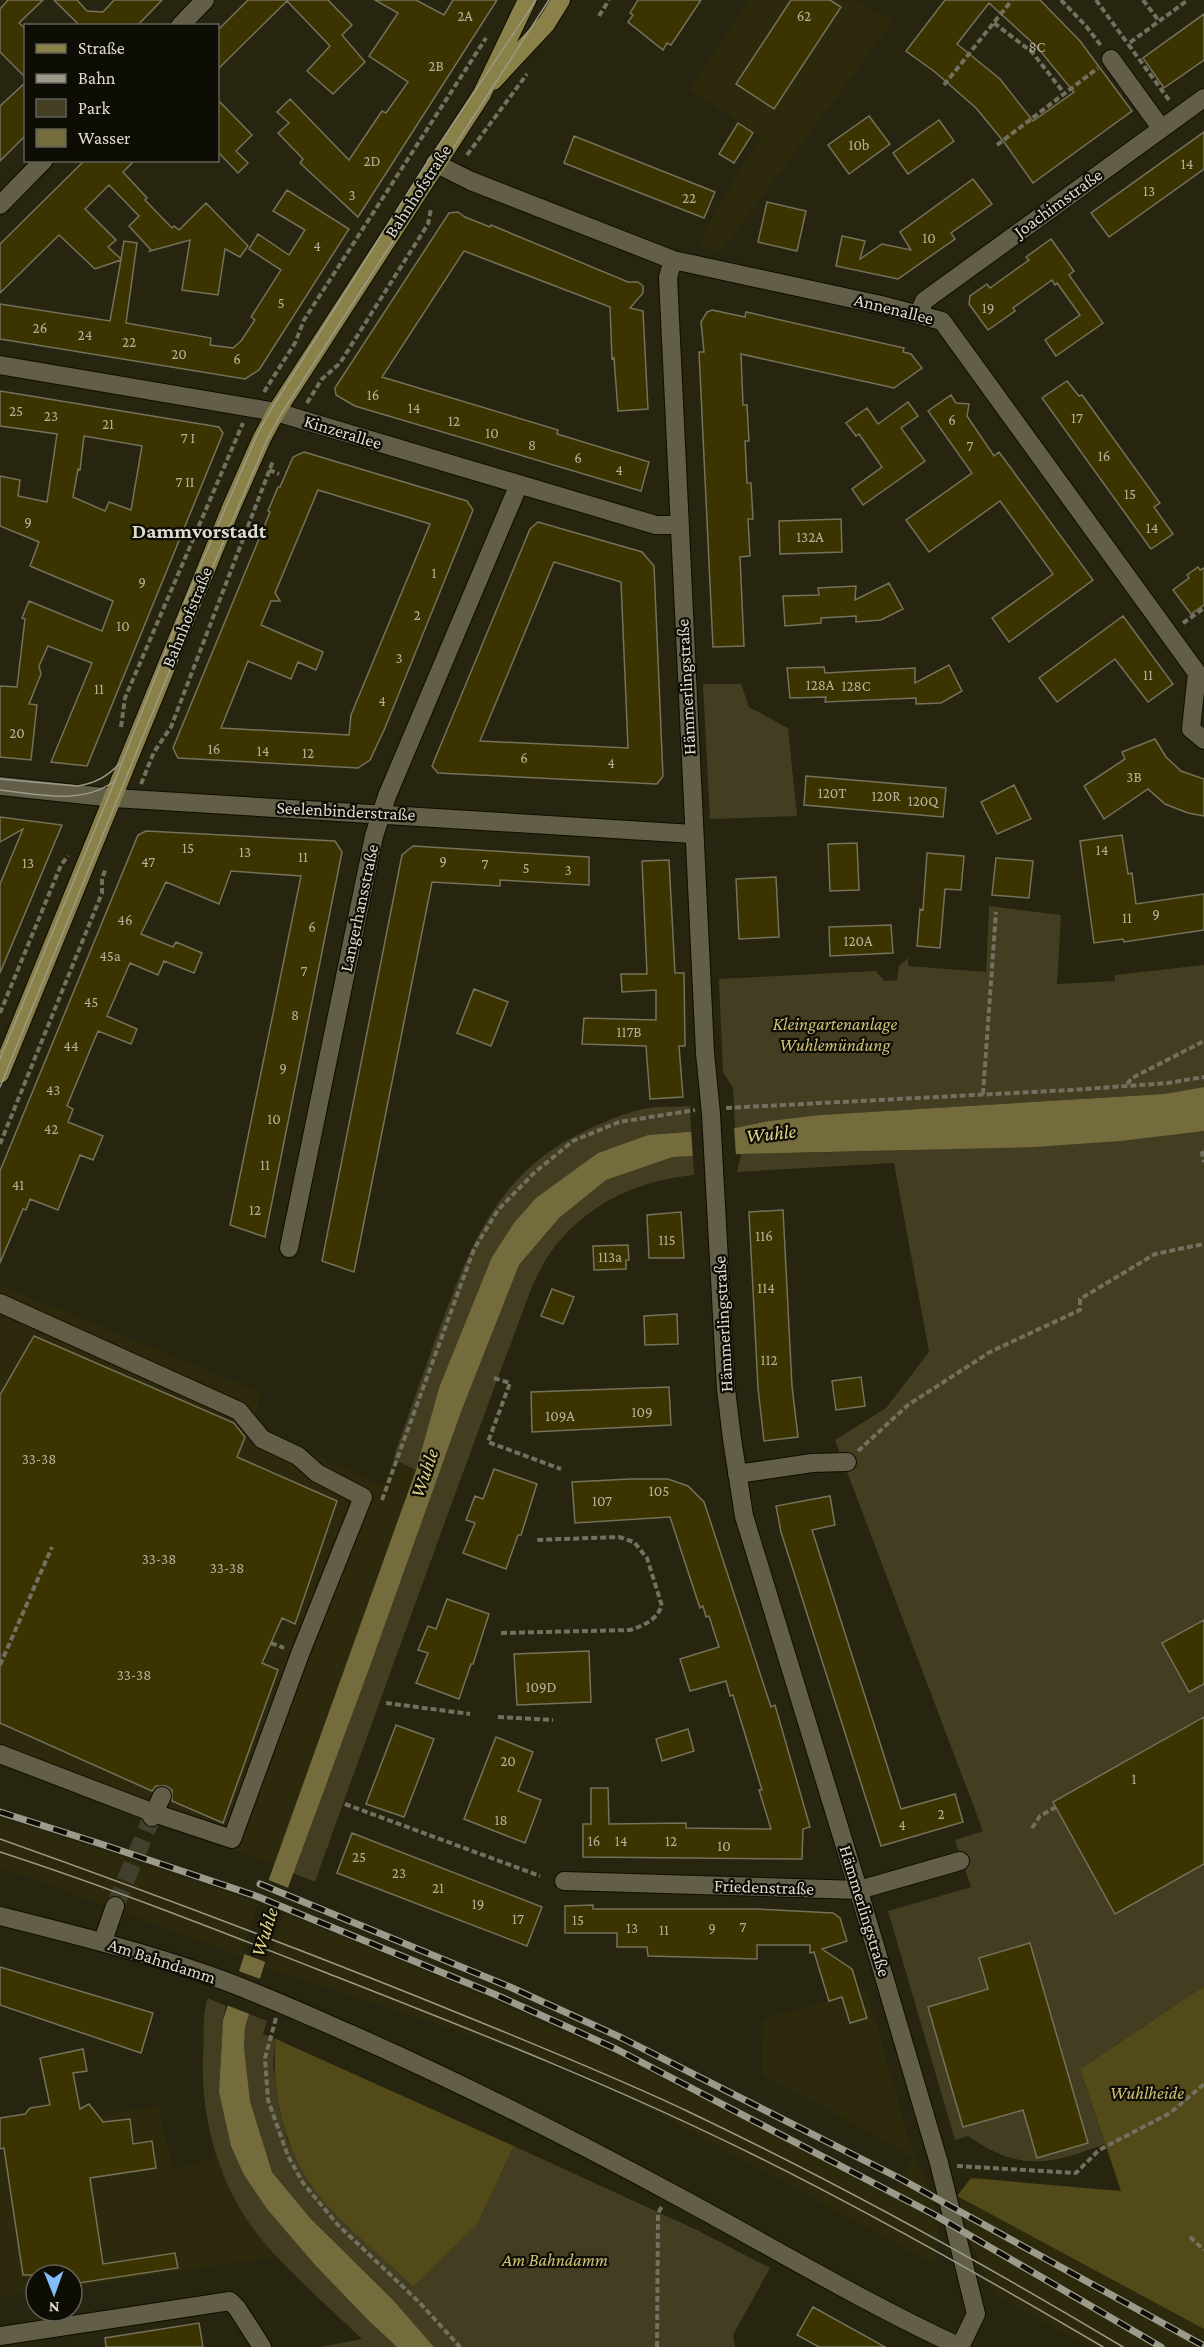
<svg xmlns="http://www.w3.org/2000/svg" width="1204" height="2347" font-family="'Crimson Pro',serif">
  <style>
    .built { fill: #2d290c }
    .green { fill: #433e22 }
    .forest { fill: #524a19 }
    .water { fill: #746c3c }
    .pier { fill: #27240f }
    .building { fill: #3b3300; stroke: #75725b; stroke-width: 1.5; fill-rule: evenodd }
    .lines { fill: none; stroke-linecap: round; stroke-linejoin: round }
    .minor-tunnel { stroke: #42402c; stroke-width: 18; stroke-dasharray: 18 9; stroke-linecap: butt }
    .minor-casing { stroke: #100d00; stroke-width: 20 }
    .major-casing { stroke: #100d00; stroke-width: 20 }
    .path { stroke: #72705e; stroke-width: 4; stroke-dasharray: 6 3; stroke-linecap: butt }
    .minor { stroke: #625e48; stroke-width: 18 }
    .major { stroke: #8a8148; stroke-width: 18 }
    .tram { stroke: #9c9a8a; stroke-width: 1.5 }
    .rail-casing { stroke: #9c9a8a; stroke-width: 7 }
    .rail { stroke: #0e0d05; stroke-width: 4.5; stroke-dasharray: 14; stroke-linecap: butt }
    .labels { text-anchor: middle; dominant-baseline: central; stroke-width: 4.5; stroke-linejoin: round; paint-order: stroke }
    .number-label { font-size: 15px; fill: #b5b29b }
    .street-label { font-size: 18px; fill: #dedccf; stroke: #0e0d05 }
    .park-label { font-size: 18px; font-style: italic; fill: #cec175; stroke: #0e0d05 }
    .water-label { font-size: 20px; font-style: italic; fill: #e1d588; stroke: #0e0d05 }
    .quarter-label { font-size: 21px; font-weight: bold; fill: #dedccf; stroke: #0e0d05 }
  </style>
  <rect width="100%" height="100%" fill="#27240f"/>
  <path class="built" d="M749,0H856L893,22L722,251L699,246L717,208L761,137L690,90Z
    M0,1285L260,1392L255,1424L382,1487L393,1459L416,1470L274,1865L0,1765Z
    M0,1818L44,1831L261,1904L243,1957L0,1867Z
    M281,1912L444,1979L614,2055L792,2144L892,2197L913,2157L834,2113L762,2076L763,2019L867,1990L914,2157L928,2182L939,2231L935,2265L580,2071L264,1967Z
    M158,2106L174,2171L216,2157L234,2198L266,2245L277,2257L72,2287V2275H36V2292L0,2298V2157L22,2153L19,2129Z
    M957,2196L1204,2329V2347H1090L994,2295L970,2240Z"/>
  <path class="green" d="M703,684H741L749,707L788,728L797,816L710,819Z
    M989,906L1061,915L1057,984L1115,981V975L1204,965V1087L1164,1094L820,1115L769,1121L735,1128L733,1088L723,1072L719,979L876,971L884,981L897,980L899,966L908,958V966L986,972Z
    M690,1106L691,1131L648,1135L598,1153L532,1203L439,1388L416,1470L393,1459C408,1416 423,1373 439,1330C472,1240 499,1169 593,1127C611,1119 630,1111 649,1108C662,1106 677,1107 690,1106Z
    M1204,1131V1986L1080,2069L1105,2144C1051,2165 1019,2172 968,2136L955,2140L888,1911L971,1887L955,1840L983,1831L835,1440L886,1408L929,1352L894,1163L737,1172L741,1154C896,1151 1050,1149 1204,1131Z
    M693,1156L694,1175C640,1180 591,1202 556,1245C535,1271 526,1304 514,1335C501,1369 489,1403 476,1437C422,1585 368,1733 315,1882L293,1873L461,1412L519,1265L559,1218L606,1180L673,1157Z
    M208,1998L226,2006L223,2020L219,2092L244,2175L267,2209L316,2266L368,2320L397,2347H320L362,2339C331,2309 296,2279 267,2246C222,2195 200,2123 203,2056C205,2036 201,2017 208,1998Z
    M249,2014L267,2021L263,2034L276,2039L273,2063L279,2108L288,2141L326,2203L413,2287L477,2225L514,2146L697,2230L770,2268L733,2335L735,2347H434L393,2300L310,2218L272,2172L250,2101L244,2047L245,2027Z"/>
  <path class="forest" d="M1204,1986V2329L957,2196L971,2178L1121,2191L1080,2069Z
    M276,2039L514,2146L477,2225L413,2287C385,2259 354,2234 327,2205C287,2160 270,2097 276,2039Z"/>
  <path class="water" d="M1204,1087V1131L1120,1141L1035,1147L741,1154L673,1157L606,1180L559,1218L519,1265L461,1412L370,1666L289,1885L245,2027L244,2047L250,2101L272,2172L310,2218L393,2300L434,2347H397L368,2320L316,2266L267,2209L244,2175L231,2146L219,2092L223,2020L270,1876L416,1470L439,1388L492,1257L514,1223L536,1198L598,1153L648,1135L735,1128L769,1121L820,1115L1164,1094Z"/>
  <path class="pier" d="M734,1125L736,1157L693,1159L691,1128Z
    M266,1879L291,1889L268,1963L242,1953Z
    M236,1970L263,1980L252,2015L224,2004Z"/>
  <path class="building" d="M8,0H43L19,23L26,29V78L0,52V9Z
    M54,0H77L87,11L103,12L114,0H162L137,26H80Z
    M248,0H328L352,25L342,35L365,62L333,94L307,71L330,46L287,1L218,69V30Z
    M375,0H416L444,15L453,0H497L358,217L300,163L303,159L278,133L289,123L277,112L290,99L349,160L382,111L386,113L408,82L369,56L398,13Z
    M638,0H701L671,45L667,43L663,50L628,22L633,15L630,13Z
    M791,0H830L841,7L774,109L736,84Z
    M945,0H1040L1080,41L1132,111L1033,183L1004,142L976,108L935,72L906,51ZM989,3L1037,47L1074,92L1033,121L1000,79L957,44Z
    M1204,14V60L1164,88L1143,58Z
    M26,82V135L0,161V106Z
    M218,100L252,135L236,151L248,163L238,173L218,152Z
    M869,116L890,144L849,174L828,145Z
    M939,120L954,141L908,174L893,153Z
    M738,123L753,133L734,163L719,154Z
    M1204,132V169L1109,237L1091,213Z
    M574,136L715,192L704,218L564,163Z
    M85,160H135L123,172L147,198L145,200L172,228L174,226L179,230L206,203L248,246L240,257L225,249L218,295L182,290L190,240L150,251L151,250L129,226L139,216L109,185L85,209L116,240L108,247L121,259L124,241L137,243L126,323L211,338L210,345L233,348L241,341L255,320L251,317L281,270L249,249L258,234L289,255L305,230L273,211L287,190L349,229L259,370L245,379L0,339V304L110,321L121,260L95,269L59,235L0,293V244Z
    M973,179L992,204L951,233L955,239L898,279L836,266L842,236L865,241L860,259L882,244L911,250L900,232Z
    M767,202L806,211L797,251L758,242Z
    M458,212L465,217L490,227L491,225L628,282H638L643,286V293L630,308L643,311L648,409L618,411L614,358L612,359L610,307L464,251L382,377L558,430L557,434L649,462L641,491L355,406L336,395L335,388L449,213Z
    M1051,239L1074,271L1069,275L1103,323L1056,356L1045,340L1080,315L1057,283L1055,285L1052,280L1013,308L1015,311L988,330L969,304L970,296L987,284L990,288L1029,260L1026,257Z
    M712,310L745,317L746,312L904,348L903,352L911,354L922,368L894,388L741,354L743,405H747L749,441H745L747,483H751L753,519H748L750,556L740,557L744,646L713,647L699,352H704L701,322L707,312Z
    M1067,381L1079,396L1082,395L1160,503L1154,507L1173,534L1151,549L1042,398Z
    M0,391L219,427L223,433L87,766L51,762L92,663L48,646L39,666L41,674L29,704L37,705L31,760L0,757V686L17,687L25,619L22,618L29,601L102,631L113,601L30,566L39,542L0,526V476L20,480L18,496L47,502L57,434L0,426ZM84,436L142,446L131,510L109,502L105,511L73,497L78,469L80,470Z
    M951,395L956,403L969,404L967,416L994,456L999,452L1093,580L1009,642L992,618L1053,574L1000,501L929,552L906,520L972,473L928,411Z
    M908,402L918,416L901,428L925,461L863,505L852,489L882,467L859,434L856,436L846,423L867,408L878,424Z
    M304,452L467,501L473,510L385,728L370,760L358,768L178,758L173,748L270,512L268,511L278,487H280L293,457ZM318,490L430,524L351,715L349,735L221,728L248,661L291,679L298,662L316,670L323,652L261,625L271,601H280L275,593Z
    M841,519L842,552L780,554L779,521Z
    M538,522L642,552L654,566L663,776L657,784L438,773L432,766L530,529ZM554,562L621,582L628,748L480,741Z
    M1198,567L1200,570L1204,568V605L1191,614L1173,590L1189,578L1187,575Z
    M889,583L903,609L881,620L856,622V616L821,618V623L785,626L783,596L819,595L818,588L856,586L855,600Z
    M1123,616L1173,684L1148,702L1115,659L1057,702L1039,678Z
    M949,665L962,691L941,703L916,704V698L825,702L826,697L790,698L787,668L824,667L825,673L915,668V683Z
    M1155,739L1166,757L1181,771L1204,779V816L1188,813L1165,804L1148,789L1104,819L1084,786L1125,759L1122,752Z
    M806,776L946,788L943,817L804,805Z
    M1014,785L1031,819L997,834L981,802Z
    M0,817L62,825L0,973V884L23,829L0,842Z
    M146,831L335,841L342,852L265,1237L230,1225L301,876L231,871L219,904L166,882L141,934L173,947L176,942L202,953L194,973L164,961L158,975L130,963L107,1016L137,1029L131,1044L98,1031L67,1106L73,1109L68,1122L103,1136L93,1160L80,1155L58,1210L30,1199L26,1210L23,1209L0,1263V1171L138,835Z
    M1122,835L1128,874L1132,873L1136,904L1204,894V930L1124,942L1123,939L1094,943L1080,841Z
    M857,843L859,890L830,891L828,844Z
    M413,846L589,857V885L500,880V886L432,882L354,1272L322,1261L402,855Z
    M927,853L964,856L961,890L945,889L940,948L917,946L920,909L923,910Z
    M996,858L1033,861L1029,898L992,895Z
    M669,860L675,973H684L685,1046H679L683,1097L650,1099L646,1046L582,1044L584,1018L656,1020V990L622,992L621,974H647L642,861Z
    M776,877L779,937L739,939L736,879Z
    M891,925L893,953L830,956L829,927Z
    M474,989L508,1002L491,1046L457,1033Z
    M783,1210L792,1386L798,1437L764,1441L758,1388L749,1212Z
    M681,1212L684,1258H649L647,1215Z
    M628,1245L629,1260H626V1269L594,1270L593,1246Z
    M552,1289L574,1297L563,1324L541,1316Z
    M677,1314L678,1344L645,1345L644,1316Z
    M34,1336L234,1423L245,1437L237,1457L337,1501L295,1624L282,1618L262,1663L278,1670L223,1823L172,1801V1790L166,1786H156L152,1791L0,1723V1395Z
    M861,1377L865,1406L836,1410L832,1381Z
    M669,1387L671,1425L532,1432L531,1392Z
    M494,1469L537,1484L521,1535H518L506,1569L463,1553L475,1523L466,1520L475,1496L483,1499Z
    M630,1479H668L688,1486L704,1502L771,1707L775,1705L810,1827L803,1829L802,1859L583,1857V1824H591V1788H608L609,1824L686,1823V1828L771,1829L759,1790H762L733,1695L730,1696L726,1681L690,1691L680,1659L719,1647L709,1616L706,1617L703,1606L700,1608L670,1517L575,1523L572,1482Z
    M830,1496L835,1525L812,1530L901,1809L955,1794L963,1822L881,1846L781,1532L776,1506Z
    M447,1599L489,1614L473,1664H471L459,1699L416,1683L428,1653L418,1650L428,1626L436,1629Z
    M1204,1620V1684L1189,1692L1162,1643Z
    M589,1651L591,1702L517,1705L514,1654Z
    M1204,1717V1864L1115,1914L1053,1802Z
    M396,1725L434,1739L404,1817L366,1804Z
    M688,1729L694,1751L662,1761L656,1739Z
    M496,1737L533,1752L518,1791L541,1800L525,1843L464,1819Z
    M352,1833L542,1907L527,1946L337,1873Z
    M593,1905V1909H757L833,1913L840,1918L847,1941L822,1949L852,1969L867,2018L850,2023L842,1997L829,2001L814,1952L810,1953V1945H757V1959L648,1956L647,1947H617V1933H565V1906Z
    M1030,1943L1088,2143L1037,2158L1023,2110L963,2127L928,2007L988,1989L979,1958Z
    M0,1967L153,2013L141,2053L0,2005Z
    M83,2049L87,2071L73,2073L80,2109L89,2104L103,2122L130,2119L133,2144L152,2141L156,2168L90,2178L103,2264L175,2253L178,2268L72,2284V2275H23L4,2148L0,2149V2118L25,2114L30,2108L50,2105L40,2058Z
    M813,2307L885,2347H819L797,2335Z
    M199,2323L203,2347H106L105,2338Z"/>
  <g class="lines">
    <path class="minor-tunnel" d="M115,1906L152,1817"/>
    <g class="minor-casing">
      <path id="minor" d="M180,26L205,0
        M1111,59L1161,128
        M435,163L471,181L673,260L881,305L942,321L1197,673
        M0,205L44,160
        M673,260L668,277L705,1053L711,1114L726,1389L732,1439L744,1516L862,1902L939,2163L976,2314L960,2347
        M919,314L924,301L1204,98
        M0,365L276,412L656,525H678
        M1197,673L1191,729L1204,740
        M0,786L114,798L693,834
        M289,1248L374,836L387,796L519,484
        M0,1303L239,1411L262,1439L298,1456L317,1473L363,1497L300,1654L232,1839L154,1813L0,1754
        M737,1474L812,1463L847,1462
        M152,1817L162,1796
        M564,1881L859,1890L960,1861
        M0,1916C72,1934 144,1952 214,1977C259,1993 303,2013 346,2032C460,2082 570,2138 679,2197C772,2247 863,2302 960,2347
        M103,1941L115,1906
        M0,2336L230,2301L237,2308L262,2347"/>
    </g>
    <g class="major-casing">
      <path id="major" d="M493,81L546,24L561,0
        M0,1074L231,508L262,438L276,412L482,94L527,0"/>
    </g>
    <path class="path" d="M1061,0L1086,26L1102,47
      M1096,0L1128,44
      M1143,0L1159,21
      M599,16L609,0
      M994,23L1032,52L1064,93
      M944,85L1012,0
      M1169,100L1128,44L1188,0
      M997,145L1098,68
      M467,155L527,74
      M264,392L295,343L304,320L486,38
      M307,403L322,379L340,363L428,224L431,209
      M269,470L279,474
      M1183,623L1204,608
      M121,727L125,698L243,423
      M141,784L154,752L171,727L273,461
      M0,1013L61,865L68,856
      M1127,1084L1132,1078L1204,1041
      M983,1094L996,912
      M726,1108L1071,1090L1168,1083L1204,1077
      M0,1144L102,893V879L106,868
      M1204,1152L1202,1153L1204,1162
      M494,1378L510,1383L488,1442L561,1469
      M858,1451L908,1405L990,1352L1080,1310V1299L1155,1254L1204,1244
      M382,1500L474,1249L498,1210L534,1173L573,1141L619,1122L695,1110
      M501,1633L630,1630C645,1625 655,1621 662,1606L647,1558L634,1542L619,1537L535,1540
      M271,1643L284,1648
      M0,1665L52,1547
      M386,1703L470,1714
      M498,1717L553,1720
      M345,1804L540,1876
      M1032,1828L1040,1816L1056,1807
      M276,2018L265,2058L268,2100L288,2156L303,2183L338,2225L420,2303L460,2347
      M957,2166L1076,2173L1099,2150L1170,2113L1204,2084
      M1190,2237L1204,2250
      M657,2347L658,2213L662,2206"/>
    <use href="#minor" class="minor"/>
    <use href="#major" class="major"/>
    <path class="tram" d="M0,779L77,786C94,784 107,777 119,764
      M0,790C39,794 82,806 116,780
      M0,1059L108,798L187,597L257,435L270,411L426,164L536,0
      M0,1087L199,599L267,440L280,416L549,0
      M0,1839C160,1896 319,1956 475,2020C546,2049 617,2078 687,2111C836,2182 981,2262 1123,2347
      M0,1852C114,1889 225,1933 337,1977C480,2033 624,2090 762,2159C878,2217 991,2281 1103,2347"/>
    <g class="rail-casing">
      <path id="rail" d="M0,1812L101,1844L256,1896L494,1994L616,2049L933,2214L1161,2347
        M260,1884L510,1987L622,2038L901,2179L1204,2346"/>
    </g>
    <use href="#rail" class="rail"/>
  </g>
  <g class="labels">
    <g class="number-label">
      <text x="465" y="16">2A</text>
      <text x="804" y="16">62</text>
      <text x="1037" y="47">8C</text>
      <text x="436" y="66">2B</text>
      <text x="859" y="145">10b</text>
      <text x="372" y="161">2D</text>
      <text x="1187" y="164">14</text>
      <text x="1149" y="191">13</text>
      <text x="352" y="195">3</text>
      <text x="689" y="198">22</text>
      <text x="929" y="238">10</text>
      <text x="317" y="246">4</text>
      <text x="281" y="303">5</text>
      <text x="988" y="308">19</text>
      <text x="40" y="328">26</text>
      <text x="85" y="335">24</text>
      <text x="129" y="342">22</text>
      <text x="179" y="354">20</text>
      <text x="237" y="359">6</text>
      <text x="373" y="395">16</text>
      <text x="414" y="408">14</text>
      <text x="16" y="411">25</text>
      <text x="51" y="416">23</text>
      <text x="1077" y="418">17</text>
      <text x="952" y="420">6</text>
      <text x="454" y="421">12</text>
      <text x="108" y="424">21</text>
      <text x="492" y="433">10</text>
      <text x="188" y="438">7 I</text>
      <text x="532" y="445">8</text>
      <text x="970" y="446">7</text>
      <text x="1104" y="456">16</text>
      <text x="578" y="458">6</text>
      <text x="619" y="470">4</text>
      <text x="185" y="482">7 II</text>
      <text x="1130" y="494">15</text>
      <text x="28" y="522">9</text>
      <text x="1152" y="528">14</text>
      <text x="810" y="537">132A</text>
      <text x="434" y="573">1</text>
      <text x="142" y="582">9</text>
      <text x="417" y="615">2</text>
      <text x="123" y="626">10</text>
      <text x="399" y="658">3</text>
      <text x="1148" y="675">11</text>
      <text x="820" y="685">128A</text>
      <text x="856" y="686">128C</text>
      <text x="99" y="689">11</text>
      <text x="382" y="701">4</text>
      <text x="17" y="733">20</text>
      <text x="214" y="749">16</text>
      <text x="263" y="751">14</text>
      <text x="308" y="753">12</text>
      <text x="524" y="758">6</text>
      <text x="611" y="763">4</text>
      <text x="1134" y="777">3B</text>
      <text x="832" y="793">120T</text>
      <text x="886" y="796">120R</text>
      <text x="923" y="801">120Q</text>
      <text x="188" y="848">15</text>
      <text x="1102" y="850">14</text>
      <text x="245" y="852">13</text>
      <text x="303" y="857">11</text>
      <text x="443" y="861">9</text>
      <text x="148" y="862">47</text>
      <text x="28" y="863">13</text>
      <text x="485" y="864">7</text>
      <text x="526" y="868">5</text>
      <text x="568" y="870">3</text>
      <text x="1156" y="914">9</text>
      <text x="1127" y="918">11</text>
      <text x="125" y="920">46</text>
      <text x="312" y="927">6</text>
      <text x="858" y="941">120A</text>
      <text x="110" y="956">45a</text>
      <text x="304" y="971">7</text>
      <text x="91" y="1002">45</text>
      <text x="295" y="1015">8</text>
      <text x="629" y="1032">117B</text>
      <text x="71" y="1046">44</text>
      <text x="283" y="1068">9</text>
      <text x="53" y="1090">43</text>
      <text x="274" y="1119">10</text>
      <text x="51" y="1129">42</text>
      <text x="265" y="1165">11</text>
      <text x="18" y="1185">41</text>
      <text x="255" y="1210">12</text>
      <text x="764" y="1236">116</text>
      <text x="667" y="1240">115</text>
      <text x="610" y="1257">113a</text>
      <text x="766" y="1288">114</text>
      <text x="769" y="1360">112</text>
      <text x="642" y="1412">109</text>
      <text x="560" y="1416">109A</text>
      <text x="39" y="1459">33-38</text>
      <text x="659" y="1491">105</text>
      <text x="602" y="1501">107</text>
      <text x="159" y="1559">33-38</text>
      <text x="227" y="1568">33-38</text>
      <text x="134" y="1675">33-38</text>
      <text x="541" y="1687">109D</text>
      <text x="508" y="1761">20</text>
      <text x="1134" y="1779">1</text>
      <text x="941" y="1814">2</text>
      <text x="501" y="1820">18</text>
      <text x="902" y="1825">4</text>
      <text x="594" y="1841">16</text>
      <text x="621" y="1841">14</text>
      <text x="671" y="1841">12</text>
      <text x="724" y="1846">10</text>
      <text x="359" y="1857">25</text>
      <text x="399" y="1873">23</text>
      <text x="438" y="1888">21</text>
      <text x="478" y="1904">19</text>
      <text x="518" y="1919">17</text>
      <text x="578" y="1920">15</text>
      <text x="743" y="1927">7</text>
      <text x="632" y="1928">13</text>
      <text x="712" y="1928">9</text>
      <text x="664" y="1930">11</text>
    </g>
    <g class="street-label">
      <text transform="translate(418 191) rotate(-57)">Bahnhofstraße</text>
      <text transform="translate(1058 203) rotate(-36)">Joachimstraße</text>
      <text transform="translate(894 309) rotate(14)">Annenallee</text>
      <text transform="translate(343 432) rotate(17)">Kinzerallee</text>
      <text transform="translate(187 617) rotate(-68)">Bahnhofstraße</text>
      <text transform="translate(686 687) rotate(-93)">Hämmerlingstraße</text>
      <text transform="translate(346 811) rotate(3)">Seelenbinderstraße</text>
      <text transform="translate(359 908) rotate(-78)">Langerhansstraße</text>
      <text transform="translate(723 1324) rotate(-93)">Hämmerlingstraße</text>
      <text transform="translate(764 1887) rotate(2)">Friedenstraße</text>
      <text transform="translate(865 1911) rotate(73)">Hämmerlingstraße</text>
      <text transform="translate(162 1961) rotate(18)">Am Bahndamm</text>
    </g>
    <g class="park-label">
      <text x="835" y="1024">Kleingartenanlage<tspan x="835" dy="21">Wuhlemündung</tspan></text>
      <text x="1147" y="2093">Wuhlheide</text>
      <text x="555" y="2260">Am Bahndamm</text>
    </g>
    <g class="water-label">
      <text transform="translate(771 1133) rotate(-6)">Wuhle</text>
      <text transform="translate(424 1473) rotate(-71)">Wuhle</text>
      <text transform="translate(264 1932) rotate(-72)">Wuhle</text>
    </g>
    <g class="quarter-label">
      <text x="199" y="531">Dammvorstadt</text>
    </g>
  </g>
  <rect x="24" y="24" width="195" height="138" fill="#0e0d05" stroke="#616056" stroke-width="1.5"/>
  <rect x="36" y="44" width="30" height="9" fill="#8a8148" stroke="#616056" stroke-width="1.5"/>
  <text x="78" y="54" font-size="18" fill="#dedccf">Straße</text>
  <rect x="36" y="74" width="30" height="9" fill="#9c9a8a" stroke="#616056" stroke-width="1.5"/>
  <text x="78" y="84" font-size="18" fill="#dedccf">Bahn</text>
  <rect x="36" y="99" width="30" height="18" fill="#433e22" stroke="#616056" stroke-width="1.5"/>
  <text x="78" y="114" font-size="18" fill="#dedccf">Park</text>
  <rect x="36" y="129" width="30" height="18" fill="#746c3c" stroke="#616056" stroke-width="1.5"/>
  <text x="78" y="144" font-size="18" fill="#dedccf">Wasser</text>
  <g transform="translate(54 2293) rotate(179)"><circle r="28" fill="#0e0d05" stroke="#616056" stroke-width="1.5"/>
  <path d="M0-4.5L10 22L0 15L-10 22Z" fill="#81bdfa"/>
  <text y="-9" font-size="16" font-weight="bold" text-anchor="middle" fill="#dedccf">N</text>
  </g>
</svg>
